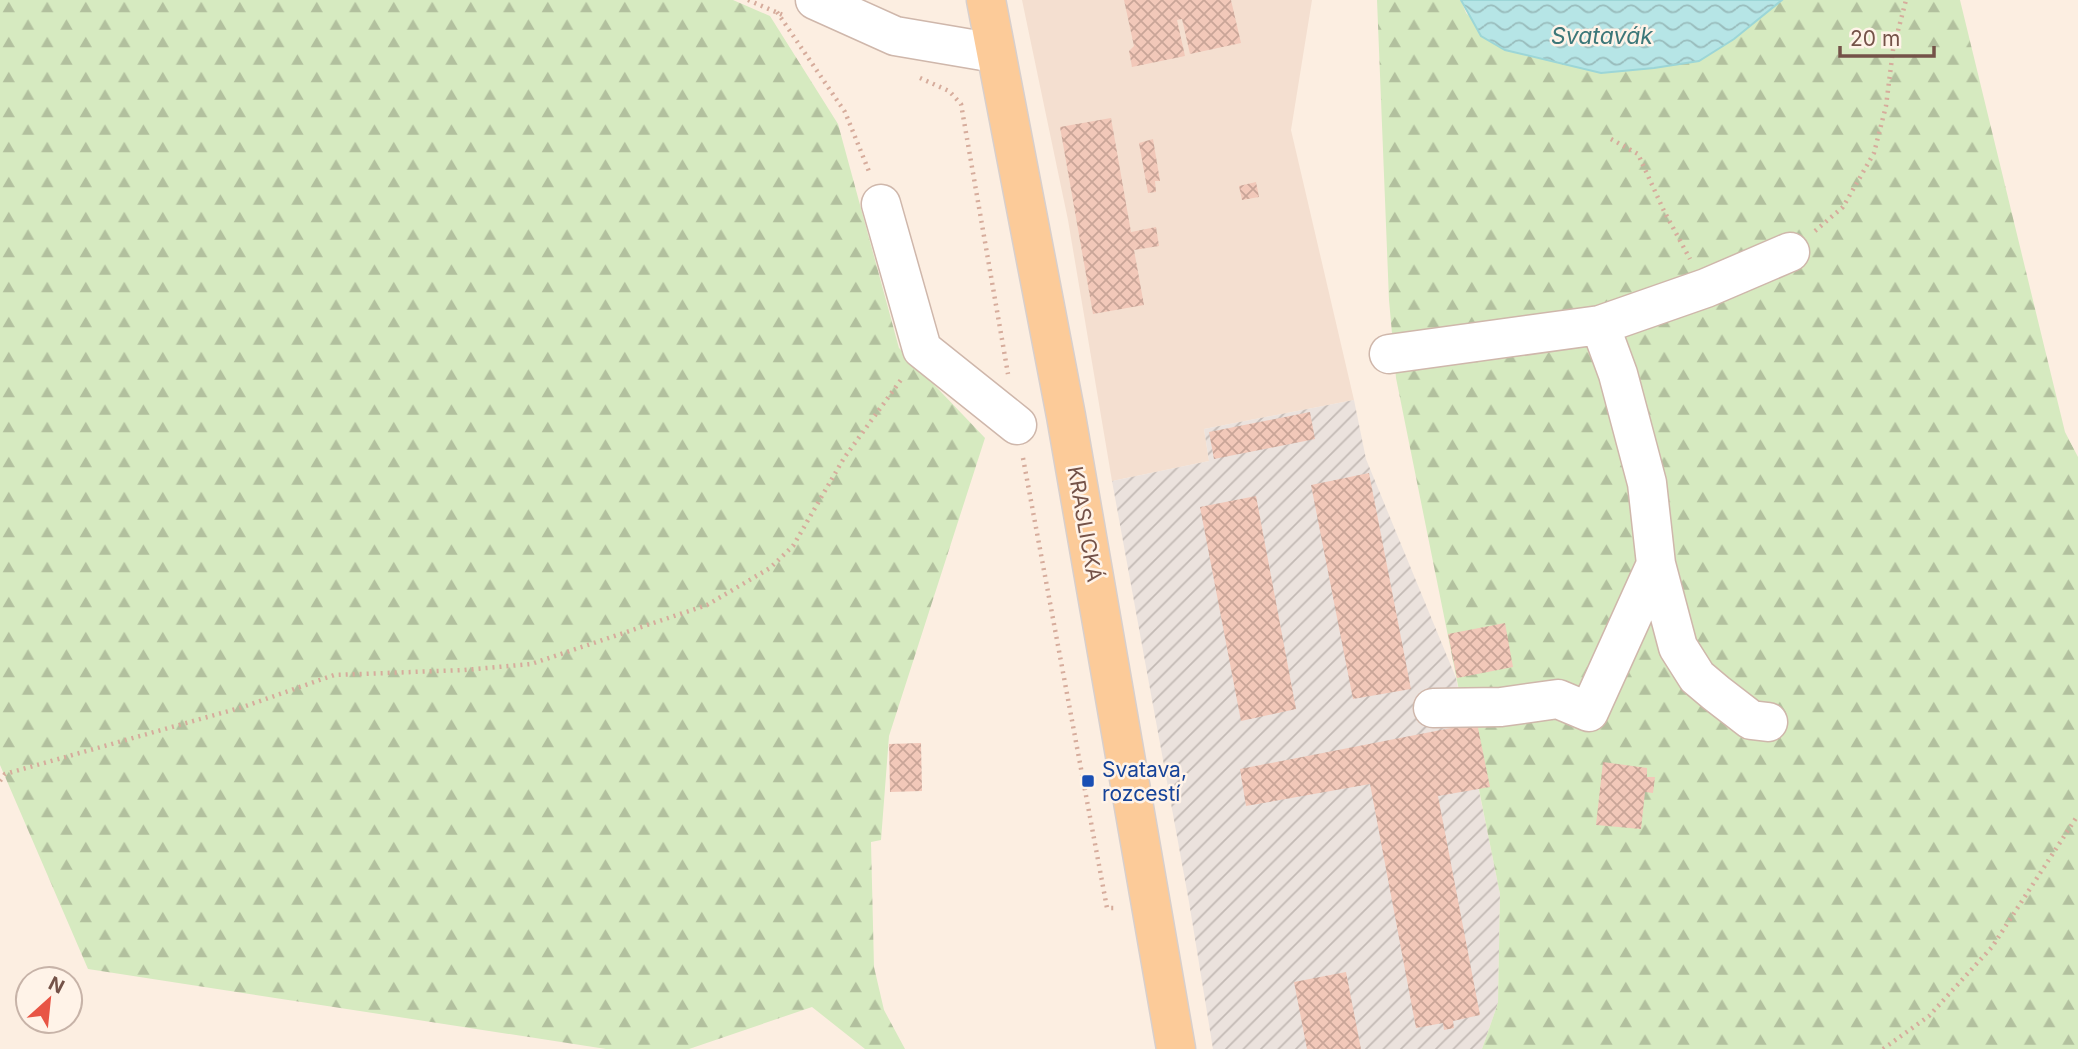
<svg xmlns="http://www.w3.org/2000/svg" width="2078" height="1049" font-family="Inter,sans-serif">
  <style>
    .residential { fill: #f4dfd0 }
    .industrial { fill: url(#industrial-furrows) }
    .forest { fill: url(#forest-firs) }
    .water { fill: url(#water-waves); stroke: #9cd6d7; stroke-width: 2 }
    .building { fill: url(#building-cross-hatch) }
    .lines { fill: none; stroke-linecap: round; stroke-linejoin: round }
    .minor-casing { stroke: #cfb7ab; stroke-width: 41 }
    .major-casing { stroke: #d8cfcc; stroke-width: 41 }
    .path { stroke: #d6ac9c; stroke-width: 4.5; stroke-dasharray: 2 5; stroke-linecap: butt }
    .minor { stroke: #fff; stroke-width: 38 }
    .major { stroke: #fccb99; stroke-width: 38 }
    .transit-dot { fill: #1a4fb4; stroke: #fff3e8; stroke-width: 2.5 }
    .labels { text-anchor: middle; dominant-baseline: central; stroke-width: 5; stroke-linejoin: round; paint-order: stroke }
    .street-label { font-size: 21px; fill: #745248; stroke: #fff3e8 }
    .transit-label { font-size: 21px; fill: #164399; stroke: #fff3e8; text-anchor: start }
    .water-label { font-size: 23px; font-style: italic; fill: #3c7779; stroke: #fff3e8 }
  </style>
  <defs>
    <pattern id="industrial-furrows" width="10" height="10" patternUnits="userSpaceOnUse" patternTransform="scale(1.75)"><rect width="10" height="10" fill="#ebe2dd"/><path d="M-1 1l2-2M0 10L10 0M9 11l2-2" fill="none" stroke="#c3bab5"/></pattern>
    <pattern id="forest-firs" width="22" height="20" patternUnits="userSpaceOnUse" patternTransform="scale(1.75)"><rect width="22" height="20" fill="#d6eac0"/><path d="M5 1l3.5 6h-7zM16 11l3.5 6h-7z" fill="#b2c09e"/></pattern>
    <pattern id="water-waves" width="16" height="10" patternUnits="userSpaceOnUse" patternTransform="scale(1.75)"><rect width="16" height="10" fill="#b6e5e6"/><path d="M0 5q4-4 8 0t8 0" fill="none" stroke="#99bcbc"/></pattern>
    <pattern id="building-cross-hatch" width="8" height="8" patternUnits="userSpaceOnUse" patternTransform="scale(1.75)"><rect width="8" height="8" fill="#f2c8b9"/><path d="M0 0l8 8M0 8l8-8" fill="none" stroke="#c9a598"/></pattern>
  </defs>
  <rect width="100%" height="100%" fill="#fceee1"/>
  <path class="residential" d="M1022,0H1312L1291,130L1354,400L1204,429L1209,461L1112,481L1068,220Z"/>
  <path class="industrial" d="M1354,400L1366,459L1456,678L1500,894L1498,1003L1482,1049H1213L1189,902L1112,481L1209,461L1204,429Z"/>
  <path class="forest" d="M0,0H733L770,16L838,124L899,348L985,438L889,736L881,840L871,842L874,967L884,1010L905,1049H865L812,1007L689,1049H606L88,969L0,765Z
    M1377,0H1461L1466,13L1505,50L1601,73L1654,68L1699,61L1734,39L1782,0H1960L2065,432L2078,457V1049H1482L1498,1003L1500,894L1396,378L1389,300Z"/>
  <path class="water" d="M1461,0H1782L1734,39L1699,61L1654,68L1601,73L1505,50L1481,36Z"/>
  <path class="building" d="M1124,0H1231L1241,43L1190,54L1182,19L1177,20L1185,56L1132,67L1129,51L1134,46Z
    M1111,118L1131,232L1156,227L1159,246L1134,250L1144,305L1093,314L1060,127Z
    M1153,139L1160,181H1155L1156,192L1148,193L1139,143Z
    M1256,182L1259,197L1242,200L1239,186Z
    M1310,412L1315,439L1214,459L1209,432Z
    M1369,473L1411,689L1353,699L1311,485Z
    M1256,496L1296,709L1241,721L1200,507Z
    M1505,623L1513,667L1457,678L1448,634Z
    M1477,723L1490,787L1438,796L1480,1015L1453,1021L1454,1028L1444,1030L1443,1023L1416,1028L1370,784L1246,806L1240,769Z
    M921,743L922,791L890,792L889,744Z
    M1603,762L1647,768V777H1655L1653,793L1645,792L1641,829L1596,825Z
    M1346,972L1361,1049H1307L1294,982Z"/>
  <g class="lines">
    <g class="minor-casing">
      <path id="minor" d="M815,0L895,36L995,53
        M881,204L922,349L1017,425
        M1600,325L1618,374L1647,483L1656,564L1678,647L1697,677L1716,693L1751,720L1768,722
        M1389,354L1600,325L1706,288L1790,252
        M1433,708L1501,707L1558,699L1589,712L1656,564"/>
    </g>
    <g class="major-casing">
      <path id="major" d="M986,0L1066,416L1176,1049"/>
    </g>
    <path class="path" d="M748,0L785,16
      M777,12L845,112L870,174
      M920,78L949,91L961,104L1008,374
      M1611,139L1638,154L1664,211L1690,259
      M1815,231L1843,207L1874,153L1886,106L1893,50L1906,0
      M1023,458L1107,908H1116
      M0,781L5,774L243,707L334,675L464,670L531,664L707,605L770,568L793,546L844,458L903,377
      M1883,1049L1929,1016L1992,947L2078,815"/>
    <use href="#minor" class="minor"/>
    <use href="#major" class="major"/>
  </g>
  <rect class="transit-dot" x="1081" y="774" width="14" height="14" rx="3.5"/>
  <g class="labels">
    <g class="street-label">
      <text transform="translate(1085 524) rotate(80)">KRASLICKÁ</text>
    </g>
    <g class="transit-label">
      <text x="1102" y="769">Svatava,<tspan x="1102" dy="24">rozcestí</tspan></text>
    </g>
    <g class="water-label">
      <text x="1602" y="36">Svatavák</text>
    </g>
  </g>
  <g transform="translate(49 1000) rotate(27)"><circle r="33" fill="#fff3e8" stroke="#c7b3a8" stroke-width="2"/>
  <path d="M0-5L12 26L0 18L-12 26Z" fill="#e85545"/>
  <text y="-10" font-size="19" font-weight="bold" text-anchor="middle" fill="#745248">N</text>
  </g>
  <path d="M1840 46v10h94v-10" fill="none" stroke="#745248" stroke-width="3.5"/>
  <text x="1850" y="46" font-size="21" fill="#745248" stroke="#fff3e8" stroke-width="5" paint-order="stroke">20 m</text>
</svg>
